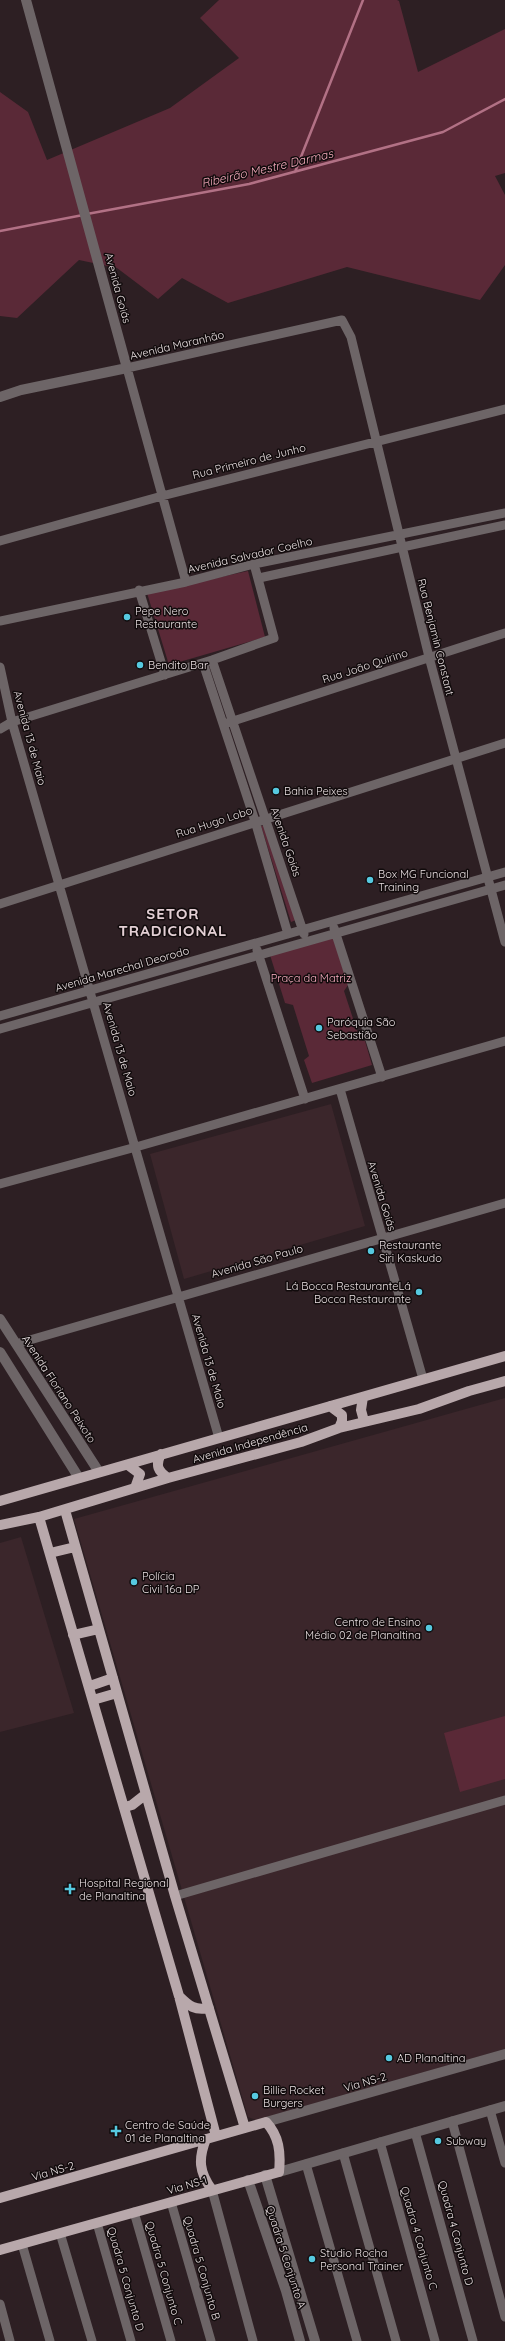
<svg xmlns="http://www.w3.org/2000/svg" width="505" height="2341" font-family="Quicksand,sans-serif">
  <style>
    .built { fill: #3b262b }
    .green { fill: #5a2937 }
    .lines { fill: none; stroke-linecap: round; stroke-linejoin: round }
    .stream { stroke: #b27185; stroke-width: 2.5 }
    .minor { stroke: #6d6567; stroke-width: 9 }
    .tertiary { stroke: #6d6567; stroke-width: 10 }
    .primary { stroke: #b8a8ab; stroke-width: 10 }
    .poi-dot { fill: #56c9e0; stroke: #110b0c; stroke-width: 1.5 }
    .labels { text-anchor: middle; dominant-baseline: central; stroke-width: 3; stroke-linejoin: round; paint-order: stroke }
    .street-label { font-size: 11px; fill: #eae0e2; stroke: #110b0c }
    .poi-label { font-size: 11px; fill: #eae0e2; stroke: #110b0c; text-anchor: start }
    .park-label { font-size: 11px; fill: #faafc2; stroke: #110b0c }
    .water-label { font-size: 12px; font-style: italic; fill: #f7acbe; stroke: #110b0c }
    .district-label { font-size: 15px; font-weight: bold; letter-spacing: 1px; fill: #e3cfd4; stroke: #110b0c }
  </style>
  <rect width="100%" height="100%" fill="#2d1f23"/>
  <path class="built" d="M331,1104L365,1226L184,1279L150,1154Z
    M505,1398V2049L256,2120L248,2117L74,1519Z
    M21,1537L74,1713L0,1732V1543Z"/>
  <path class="green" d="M219,0H397L399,1L418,72L505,29V173L495,176L505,195V265L480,300L347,267L228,303L182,278L158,299L117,268L79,260L17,318L0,316V92L28,112L47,160L170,108L239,58L200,18Z
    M248,571L265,637L169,665L147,593Z
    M265,825L296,920L291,922L261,826Z
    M333,937L348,985L344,991L360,1040L365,1041L372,1065L312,1083L304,1060L309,1056L293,1005L285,1003L270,955Z
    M505,1716V1779L460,1792L444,1733Z"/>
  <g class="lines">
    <path class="stream" d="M295,172L363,0
      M87,214L249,184L443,132L505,99
      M0,231L83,215"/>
    <path class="minor" d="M0,541L162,496L505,409
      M259,578L505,525
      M186,582L127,368L342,320L351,337L429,657L505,942
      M139,590L165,675
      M0,621L186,582L254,564L505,513
      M212,660L304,934
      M203,663L255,821L288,934
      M0,667L12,722L219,1438
      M224,724L505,633
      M0,729L12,722L212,660L274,638L254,564
      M0,904L505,743
      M334,928L382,1077
      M257,950L305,1099
      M0,1016L505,872
      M0,1029L505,885
      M340,1089L423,1379
      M0,1184L136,1147L505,1041
      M16,1344L505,1203
      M175,1896L505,1800
      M490,2110L505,2163
      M452,2121L505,2317
      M415,2132L473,2341
      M380,2142L435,2341
      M343,2153L396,2341
      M306,2164L357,2341
      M212,2190L253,2341
      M171,2202L211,2341
      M134,2212L171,2341
      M97,2223L131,2341
      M60,2233L92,2341
      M22,2244L50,2341
      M0,2304L10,2341"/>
    <path class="tertiary" d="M0,397L21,390L127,368L26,0
      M0,1319L99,1472
      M0,1352L79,1478
      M266,2122L505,2054
      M279,2172L505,2106
      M265,2175L315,2341
      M248,2180L286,2291L300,2341"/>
    <path class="primary" d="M363,1397L361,1410L364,1421
      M330,1406L342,1415V1421L339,1428
      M161,1454C155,1466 158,1471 168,1478
      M128,1465L140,1474L135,1488
      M0,1501L505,1356
      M65,1510L175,1896L245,2128
      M39,1517L179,1996L216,2136
      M0,1525L39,1517L168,1478L301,1442L339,1428L419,1409L469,1391L505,1381
      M50,1553L75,1547
      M73,1635L99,1629
      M90,1686L113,1678
      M93,1700L117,1693
      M125,1807L132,1805L146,1794
      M179,1996C189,2006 195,2011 209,2008
      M206,2139C198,2159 199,2172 212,2190
      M0,2198L266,2122C279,2136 281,2152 279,2172L0,2250"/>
  </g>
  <g class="poi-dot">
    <circle cx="127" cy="617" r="4"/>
    <circle cx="140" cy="665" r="4"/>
    <circle cx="276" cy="791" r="4"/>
    <circle cx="370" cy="880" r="4"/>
    <circle cx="319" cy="1028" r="4"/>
    <circle cx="371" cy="1251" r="4"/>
    <circle cx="419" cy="1292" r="4"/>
    <circle cx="134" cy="1582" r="4"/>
    <circle cx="429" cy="1628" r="4"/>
    <path d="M68 1883h4v4h4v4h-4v4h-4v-4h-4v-4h4z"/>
    <circle cx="389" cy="2058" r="4"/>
    <circle cx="255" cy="2096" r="4"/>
    <path d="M114 2125h4v4h4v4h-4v4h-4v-4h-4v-4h4z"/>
    <circle cx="438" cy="2141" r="4"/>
    <circle cx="312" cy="2259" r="4"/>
  </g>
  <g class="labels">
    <g class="street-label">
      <text transform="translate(118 288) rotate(75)">Avenida Goiás</text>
      <text transform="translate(177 345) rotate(-13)">Avenida Maranhão</text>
      <text transform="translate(249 461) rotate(-14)">Rua Primeiro de Junho</text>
      <text transform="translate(250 555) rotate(-13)">Avenida Salvador Coelho</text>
      <text transform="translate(436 637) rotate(76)">Rua Benjamin Constant</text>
      <text transform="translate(365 666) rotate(-18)">Rua João Quirino</text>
      <text transform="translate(30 738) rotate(75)">Avenida 13 de Maio</text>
      <text transform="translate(214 822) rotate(-18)">Rua Hugo Lobo</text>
      <text transform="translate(286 842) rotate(71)">Avenida Goiás</text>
      <text transform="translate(122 969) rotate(-16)">Avenida Marechal Deorodo</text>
      <text transform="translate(120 1049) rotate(74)">Avenida 13 de Maio</text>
      <text transform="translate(382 1196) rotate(73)">Avenida Goiás</text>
      <text transform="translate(257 1261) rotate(-16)">Avenida São Paulo</text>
      <text transform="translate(209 1361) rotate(74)">Avenida 13 de Maio</text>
      <text transform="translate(59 1389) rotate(57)">Avenida Floriano Peixoto</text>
      <text transform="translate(250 1443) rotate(-16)">Avenida Independência</text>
      <text transform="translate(365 2082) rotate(-16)">Via NS-2</text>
      <text transform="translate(53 2171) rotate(-16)">Via NS-2</text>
      <text transform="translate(187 2185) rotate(-16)">Via NS-1</text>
      <text transform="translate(456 2233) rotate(75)">Quadra 4 Conjunto D</text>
      <text transform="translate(419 2238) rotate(74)">Quadra 4 Conjunto C</text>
      <text transform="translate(286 2257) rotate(72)">Quadra 5 Conjunto A</text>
      <text transform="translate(202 2268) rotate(74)">Quadra 5 Conjunto B</text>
      <text transform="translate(164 2273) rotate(74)">Quadra 5 Conjunto C</text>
      <text transform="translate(126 2279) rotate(74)">Quadra 5 Conjunto D</text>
    </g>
    <g class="poi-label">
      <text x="135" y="611">Pepe Nero<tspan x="135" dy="13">Restaurante</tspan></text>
      <text x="148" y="665">Bendito Bar</text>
      <text x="284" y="791">Bahia Peixes</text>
      <text x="378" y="874">Box MG Funcional<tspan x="378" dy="13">Training</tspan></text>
      <text x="327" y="1022">Paróquia São<tspan x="327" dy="13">Sebastião</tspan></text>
      <text x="379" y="1245">Restaurante<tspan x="379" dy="13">Siri Kaskudo</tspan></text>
      <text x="411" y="1286" text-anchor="end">Lá Bocca RestauranteLá<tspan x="411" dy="13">Bocca Restaurante</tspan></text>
      <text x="142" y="1576">Polícia<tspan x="142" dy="13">Civil 16a DP</tspan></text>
      <text x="421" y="1622" text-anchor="end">Centro de Ensino<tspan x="421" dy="13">Médio 02 de Planaltina</tspan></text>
      <text x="79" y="1883">Hospital Regional<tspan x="79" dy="13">de Planaltina</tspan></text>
      <text x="397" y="2058">AD Planaltina</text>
      <text x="263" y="2090">Billie Rocket<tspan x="263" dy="13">Burgers</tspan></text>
      <text x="125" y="2125">Centro de Saúde<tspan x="125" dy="13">01 de Planaltina</tspan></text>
      <text x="446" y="2141">Subway</text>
      <text x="320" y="2253">Studio Rocha<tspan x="320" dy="13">Personal Trainer</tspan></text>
    </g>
    <g class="park-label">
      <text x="311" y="978">Praça da Matriz</text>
    </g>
    <g class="water-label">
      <text transform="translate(267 168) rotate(-13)">Ribeirão Mestre Darmas</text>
    </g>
    <g class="district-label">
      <text x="173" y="913">SETOR<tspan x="173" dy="17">TRADICIONAL</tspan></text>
    </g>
  </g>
</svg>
